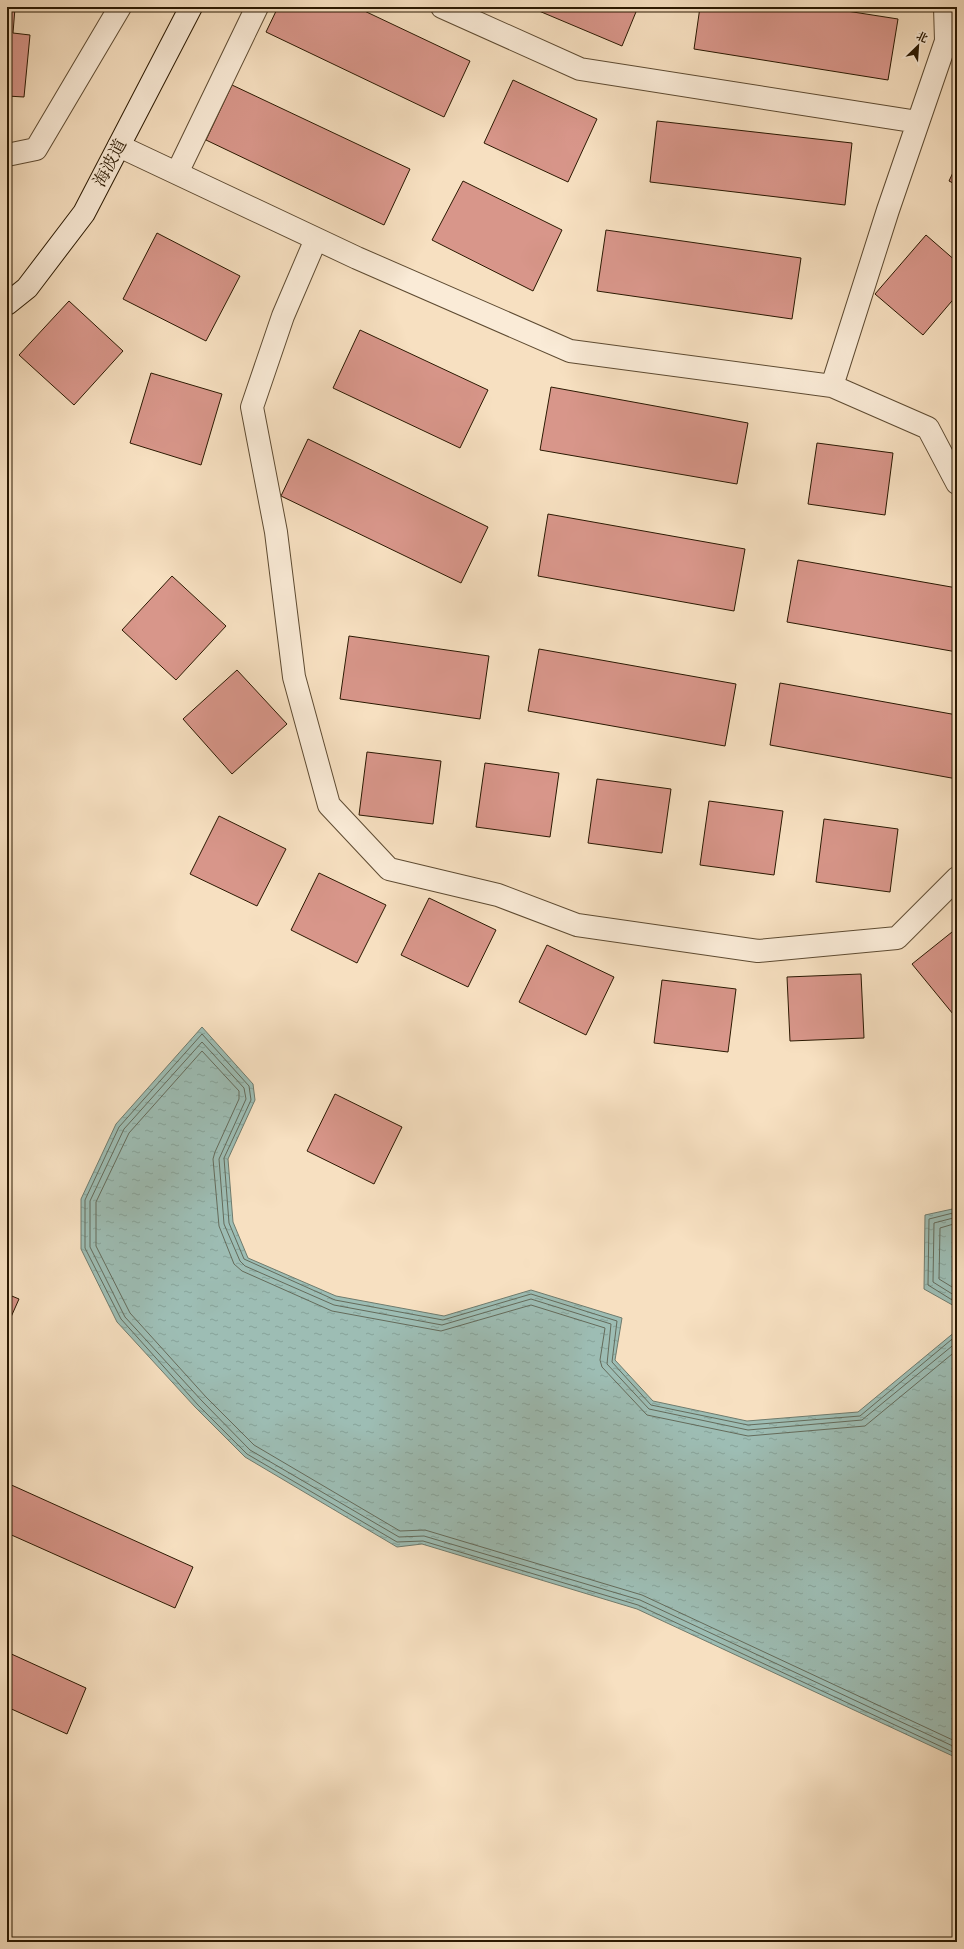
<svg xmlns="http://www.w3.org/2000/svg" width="964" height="1949" font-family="'IM FELL Double Pica','Noto Serif SC',serif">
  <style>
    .water { fill: url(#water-ripples); stroke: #6f7b6d }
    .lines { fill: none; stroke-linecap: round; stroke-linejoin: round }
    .shore { stroke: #646b5b; stroke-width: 1 }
    .building { fill: #d8968a; stroke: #2b1902 }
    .street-casing { stroke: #5e4b32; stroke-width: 24 }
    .secondary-casing { stroke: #2b1902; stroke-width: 24 }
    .street { stroke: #faebd7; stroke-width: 22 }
    .secondary { stroke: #faebd7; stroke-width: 22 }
    .labels { text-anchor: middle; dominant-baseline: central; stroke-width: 3; stroke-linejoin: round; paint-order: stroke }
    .street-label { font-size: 17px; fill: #2b1902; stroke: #faebd7 }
  </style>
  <defs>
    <pattern id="water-ripples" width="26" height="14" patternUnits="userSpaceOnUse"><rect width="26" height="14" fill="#9dbdb4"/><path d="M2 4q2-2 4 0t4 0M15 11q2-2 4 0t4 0" fill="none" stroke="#87a299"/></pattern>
  </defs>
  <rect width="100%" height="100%" fill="#f7e0c1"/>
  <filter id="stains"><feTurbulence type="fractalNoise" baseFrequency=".005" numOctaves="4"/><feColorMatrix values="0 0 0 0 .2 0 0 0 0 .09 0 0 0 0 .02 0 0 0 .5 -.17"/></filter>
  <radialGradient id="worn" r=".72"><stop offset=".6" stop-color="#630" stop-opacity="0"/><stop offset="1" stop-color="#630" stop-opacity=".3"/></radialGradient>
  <path class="water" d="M202,1027L253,1084L255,1100L228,1159L233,1222L248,1258L336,1296L444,1316L531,1290L622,1318L615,1360L653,1401L747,1421L858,1412L956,1331V1307L924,1289L925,1215L957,1208V1758L637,1609L422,1544L397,1547L245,1457L195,1407L117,1322L81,1249V1199L116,1124Z"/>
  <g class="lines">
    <path class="shore" d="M957,1212L929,1219L928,1285L957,1303
      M957,1217L934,1223L933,1282L957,1297
      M957,1223L940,1228L939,1279L957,1290
      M957,1335L860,1416L748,1425L651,1405L612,1362L617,1321L531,1294L443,1320L335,1300L244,1259L229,1223L224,1158L251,1100L249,1086L202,1034L119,1127L85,1200V1248L121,1319L198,1405L247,1454L397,1542L423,1541L638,1605L957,1754
      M957,1342L862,1420L748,1430L649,1409L607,1364L611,1324L531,1299L442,1325L334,1305L245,1266L240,1261L224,1224L219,1159L246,1099L244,1088L202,1042L124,1129L90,1201V1247L125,1317L202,1401L250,1450L399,1537L424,1536L640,1600L957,1748
      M957,1350L865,1426L748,1436L647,1415L602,1367L600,1360L605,1328L531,1305L441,1331L332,1311L242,1271L234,1264L219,1226L213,1159L215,1152L239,1099V1091L202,1051L129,1133L96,1202V1246L130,1313L206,1397L254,1445L400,1531L425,1530L642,1595L957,1742"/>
  </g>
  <path class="building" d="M7,7L15,8L13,33L30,35L24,97L7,96Z
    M278,7H356L470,61L444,117L266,32Z
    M540,7H638L622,46L539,11Z
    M700,7H821L898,19L888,80L694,49Z
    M513,80L597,119L568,182L484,143Z
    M232,85L410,169L384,225L206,140Z
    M657,121L852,143L845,205L650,182Z
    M957,164V185L949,181Z
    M463,181L562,230L533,291L432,240Z
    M606,230L801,258L792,319L597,291Z
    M157,233L240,276L206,341L123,299Z
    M926,235L957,262V295L923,335L875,294Z
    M69,301L123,351L74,405L19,355Z
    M360,330L488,390L460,448L333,388Z
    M151,373L222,394L201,465L130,443Z
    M551,387L748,423L737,484L540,450Z
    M308,439L488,527L461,583L281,496Z
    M817,443L893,453L885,515L808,504Z
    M548,514L745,549L734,611L538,576Z
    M798,560L957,588V652L787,622Z
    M172,576L226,626L176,680L122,630Z
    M349,636L489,656L480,719L340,699Z
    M539,649L736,684L725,746L528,711Z
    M237,670L287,724L232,774L183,719Z
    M780,683L957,715V779L770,745Z
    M367,752L441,761L433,824L359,815Z
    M485,763L559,773L550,837L476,827Z
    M597,779L671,789L662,853L588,843Z
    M709,801L783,811L774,875L700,865Z
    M219,816L286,849L257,906L190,874Z
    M824,819L898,829L890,892L816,882Z
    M319,873L386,905L357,963L291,930Z
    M429,898L496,930L468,987L401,955Z
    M957,928V1010L953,1014L912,964Z
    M547,945L614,977L586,1035L519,1002Z
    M861,974L864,1038L790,1041L787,977Z
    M662,980L736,989L728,1052L654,1043Z
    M335,1094L402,1127L374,1184L307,1151Z
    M7,1294L19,1299L7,1326Z
    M7,1483L193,1567L175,1608L7,1533Z
    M7,1652L86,1688L67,1734L7,1707Z"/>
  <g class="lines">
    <g class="street-casing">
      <path id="street" d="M442,7L580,69L918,122
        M119,146L357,258L570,351L832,386L928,428L957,483
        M7,155L36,149L120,7
        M177,173L257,7
        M316,239L283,316L252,407L276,532L294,677L329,805L389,869L498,895L577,925L758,951L897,938L957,878
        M832,386L888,210L946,41L945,7"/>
    </g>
    <g class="secondary-casing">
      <path id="secondary" d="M7,304L27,288L84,213L191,7"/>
    </g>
    <use href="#street" class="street"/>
    <use href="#secondary" class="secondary"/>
  </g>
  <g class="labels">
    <g class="street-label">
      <text transform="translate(110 163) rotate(-62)">海波道</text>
    </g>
  </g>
  <rect width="964" height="1949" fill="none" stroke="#f7e0c1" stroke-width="24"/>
  <rect x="8" y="8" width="948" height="1933" fill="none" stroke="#2b1902" stroke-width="2"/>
  <rect x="12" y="12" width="940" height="1925" fill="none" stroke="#2b1902"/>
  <g transform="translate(918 46) rotate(25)" stroke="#faebd7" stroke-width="3" paint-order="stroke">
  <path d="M0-3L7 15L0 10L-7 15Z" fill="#2b1902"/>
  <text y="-6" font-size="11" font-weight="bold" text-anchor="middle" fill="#2b1902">北</text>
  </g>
  <rect width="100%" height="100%" filter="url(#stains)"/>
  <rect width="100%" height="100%" fill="url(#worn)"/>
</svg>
